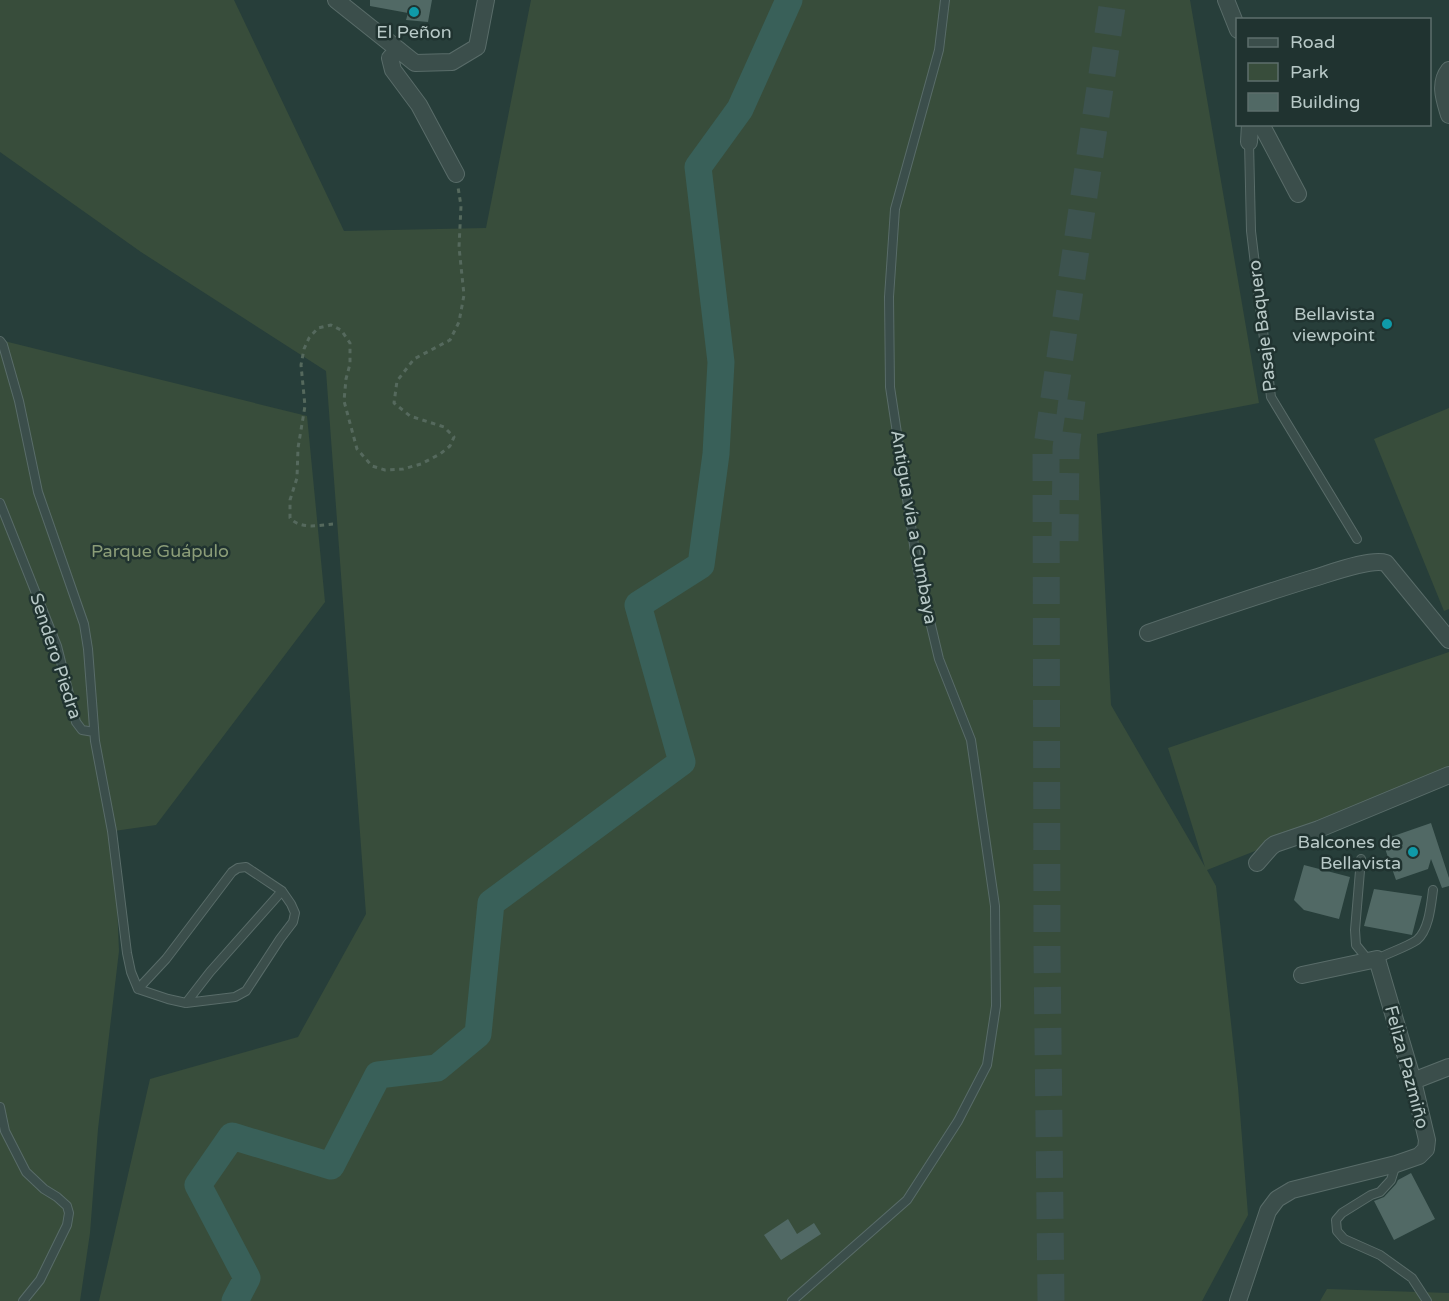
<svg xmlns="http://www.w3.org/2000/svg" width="1449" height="1301" font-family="'Varela Round',sans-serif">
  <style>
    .green { fill: #384d3b }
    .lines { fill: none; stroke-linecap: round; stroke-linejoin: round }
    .river { stroke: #396059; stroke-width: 27 }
    .building { fill: #516965 }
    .primary-tunnel { stroke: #3d534f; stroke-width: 27; stroke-dasharray: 27 14; stroke-linecap: butt }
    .service-casing { stroke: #596c69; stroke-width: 10 }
    .minor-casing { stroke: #596c69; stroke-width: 18 }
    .path { stroke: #55695d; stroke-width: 3; stroke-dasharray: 4.5 4.5; stroke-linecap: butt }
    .service { stroke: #3b4e4b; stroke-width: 8 }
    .minor { stroke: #3b4e4b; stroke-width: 16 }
    .culture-dot { fill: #0f9aa8; stroke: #203330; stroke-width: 2 }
    .labels { text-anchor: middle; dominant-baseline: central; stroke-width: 5; stroke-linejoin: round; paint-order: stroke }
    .poi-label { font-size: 18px; fill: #b8c9c7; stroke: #203330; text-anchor: end }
    .street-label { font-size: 18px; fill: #b8c9c7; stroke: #203330 }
    .park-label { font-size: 18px; fill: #8b9d78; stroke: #203330 }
  </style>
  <rect width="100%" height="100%" fill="#273e3a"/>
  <path class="green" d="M0,0H234L344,231L486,228L531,0H1190L1259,403L1097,434L1111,705L1205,867L1168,748L1449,652V774L1207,870L1216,886L1238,1087L1248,1215L1202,1301H99L150,1079L298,1037L366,914L326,371L141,252L0,152Z
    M0,340L307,416L325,602L156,825L114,831L119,951L98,1129L90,1233L80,1301H0Z
    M1449,408V609L1444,611L1374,439Z
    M1327,1289L1449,1293V1301H1320Z"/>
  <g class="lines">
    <path class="river" d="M235,1301L247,1278L198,1185L232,1136L331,1166L378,1075L437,1068L478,1034L491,903L682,762L638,605L701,565L716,454L721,362L698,167L740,109L789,0"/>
  </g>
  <path class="building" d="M370,0H432L428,22L406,20L408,13L370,6Z
    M1431,823L1449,878V886L1442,888L1431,859L1428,869L1396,880L1382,840Z
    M1304,865L1350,877L1339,919L1304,910L1294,900Z
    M1374,889L1422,896L1412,935L1364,926Z
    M1411,1173L1435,1219L1394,1240L1374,1201L1384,1197L1396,1184L1398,1180Z
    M788,1219L797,1234L814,1223L821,1234L781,1260L764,1235Z"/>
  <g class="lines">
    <path class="primary-tunnel" d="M1065,541L1066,448L1072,400
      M1051,1301L1047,951L1046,452L1113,0"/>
    <g class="service-casing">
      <path id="service" d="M1249,142L1251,231L1271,397L1357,539
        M0,341L3,345L19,401L38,492L84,624L88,649L95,741L112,831L127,953L131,972L138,989L168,999L186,1003L235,997L246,991L280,939L293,922L295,913L291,904L282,891L246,867L238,868L232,872L166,959L138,989
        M0,503L57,646L76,722L82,730L94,732
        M1361,859L1355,930L1356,945L1369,961
        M1377,959C1388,953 1407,947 1417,940C1429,930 1431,905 1433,890
        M186,1003L210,972L282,891
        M0,1107L5,1131L26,1172L44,1189L57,1197L67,1206L69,1213L67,1225L40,1280L23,1301
        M1396,1164L1391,1180L1380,1192L1371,1195L1342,1213L1336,1220L1337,1231L1344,1239L1380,1255L1412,1278L1427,1301
        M792,1301L907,1200L958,1121L987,1065L996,1006L995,906L971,740L939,659L918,571L890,387L889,297L895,209L939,50L945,0"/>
    </g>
    <g class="minor-casing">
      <path id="minor" d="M336,0L415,63L452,62L477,47L486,0
        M1226,0L1238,30
        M399,50L390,58L393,70L419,105L456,174
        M1449,70C1438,84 1445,101 1449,115
        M1261,124L1298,194
        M1249,142L1250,124
        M1148,633C1203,614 1258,595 1314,578C1331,573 1371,558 1386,563L1449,640
        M1257,863L1271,847L1275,844L1319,829L1449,775
        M1413,1081L1449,1067
        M1238,1301L1268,1211L1277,1199L1292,1190L1396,1164L1419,1156L1426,1149L1427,1140L1413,1081L1377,959L1302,975"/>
    </g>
    <path class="path" d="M333,524C319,525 301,530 290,518V500L297,478L298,448L305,406L301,365L304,349L309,338L318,328L331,325L341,330L350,343V364L346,379L344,401L357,449L372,466L385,470L403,469L421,464L440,454L450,446L454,437L444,427L410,416L394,403L397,381L414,359L450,340L459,322L464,295L459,247L461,206L458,187"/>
    <use href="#service" class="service"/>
    <use href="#minor" class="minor"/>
  </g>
  <g class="culture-dot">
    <circle cx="414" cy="12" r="6"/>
    <circle cx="1387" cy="324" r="6"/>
    <circle cx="1413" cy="852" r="6"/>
  </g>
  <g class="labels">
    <g class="poi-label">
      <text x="414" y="32" text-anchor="middle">El Peñon</text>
      <text x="1375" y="314">Bellavista<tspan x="1375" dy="21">viewpoint</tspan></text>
      <text x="1401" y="842">Balcones de<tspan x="1401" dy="21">Bellavista</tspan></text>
    </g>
    <g class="street-label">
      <text transform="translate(1262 326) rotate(-97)">Pasaje Baquero</text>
      <text transform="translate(914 527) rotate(80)">Antigua vía a Cumbaya</text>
      <text transform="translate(56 656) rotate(72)">Sendero Piedra</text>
      <text transform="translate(1407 1067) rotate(75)">Feliza Pazmiño</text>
    </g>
    <g class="park-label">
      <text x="160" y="551">Parque Guápulo</text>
    </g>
  </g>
  <rect x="1236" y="18" width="195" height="108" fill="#203330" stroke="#5d6f6c" stroke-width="1.5"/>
  <rect x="1248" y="38" width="30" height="9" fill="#3b4e4b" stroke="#5d6f6c" stroke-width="1.5"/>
  <text x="1290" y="48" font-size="18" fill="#b8c9c7">Road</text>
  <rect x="1248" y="63" width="30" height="18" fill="#384d3b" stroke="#5d6f6c" stroke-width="1.5"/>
  <text x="1290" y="78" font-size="18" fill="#b8c9c7">Park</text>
  <rect x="1248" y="93" width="30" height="18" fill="#516965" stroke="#5d6f6c" stroke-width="1.5"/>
  <text x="1290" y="108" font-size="18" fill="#b8c9c7">Building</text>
</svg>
